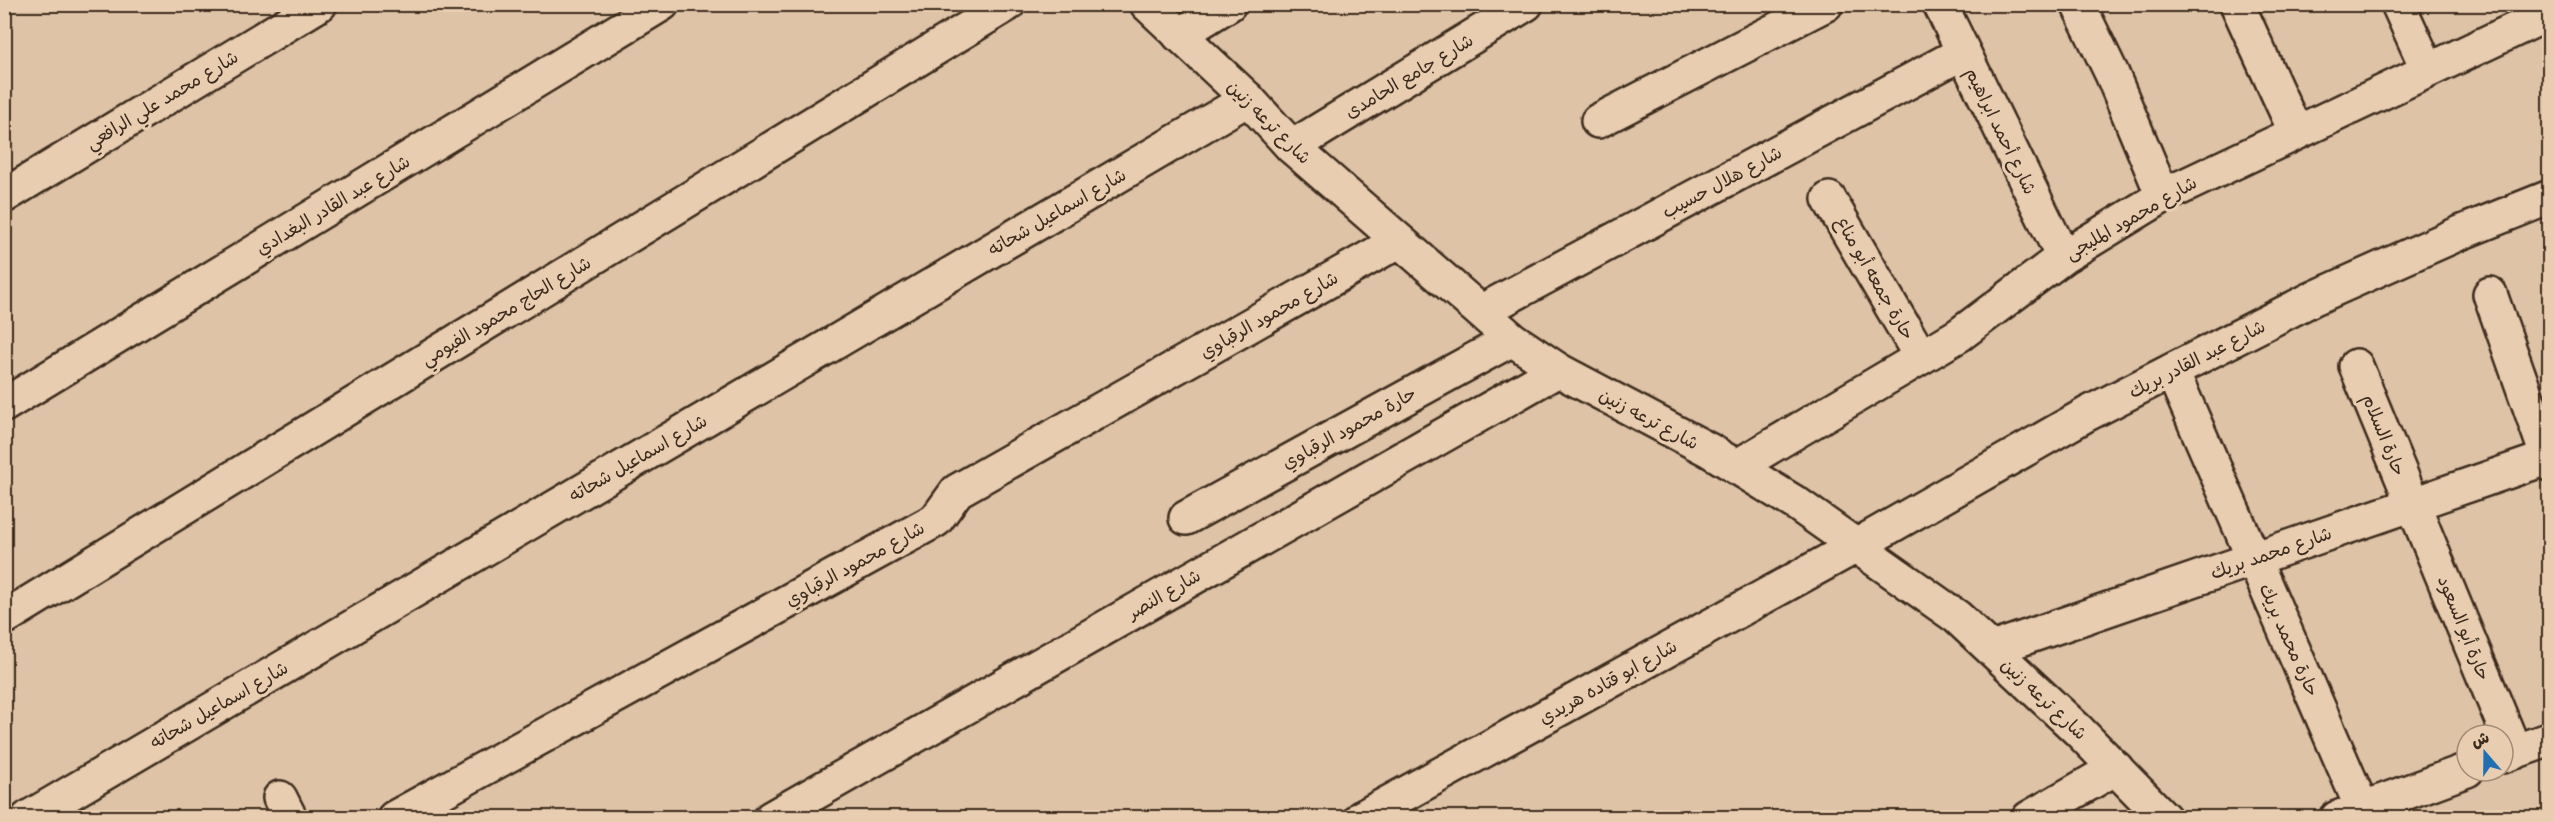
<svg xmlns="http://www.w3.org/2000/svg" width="2554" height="822" font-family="Sriracha,'Playpen Sans Arabic',sans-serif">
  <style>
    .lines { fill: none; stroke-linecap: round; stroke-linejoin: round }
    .street-casing { stroke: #3b2a1e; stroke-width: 38 }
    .secondary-casing { stroke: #3b2a1e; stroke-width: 38 }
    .street { stroke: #e9cdb0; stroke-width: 33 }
    .secondary { stroke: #e9cdb0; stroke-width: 33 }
    .labels { text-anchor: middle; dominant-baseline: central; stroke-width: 6; stroke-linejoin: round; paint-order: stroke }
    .street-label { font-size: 18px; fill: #3b2a1e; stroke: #e9cdb0 }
  </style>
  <rect width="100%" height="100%" fill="#dec3a7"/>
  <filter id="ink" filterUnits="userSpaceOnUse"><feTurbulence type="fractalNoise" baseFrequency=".0167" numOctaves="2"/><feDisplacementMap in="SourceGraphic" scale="12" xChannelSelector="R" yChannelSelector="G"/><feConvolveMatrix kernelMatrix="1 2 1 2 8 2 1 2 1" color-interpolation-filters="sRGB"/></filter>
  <g filter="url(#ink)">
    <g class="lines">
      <g class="street-casing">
        <path id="street" d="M1940,4L2063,257
          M2078,4L2112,74L2163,196
          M2237,4L2296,133
          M2398,4L2428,70
          M1179,35L1229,4
          M1598,121L1826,4
          M1292,147L1526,4
          M4,196L320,4
          M1829,199L1921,357
          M2490,294L2550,464
          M1482,311L1962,53
          M2356,366L2515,752
          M2173,373L2362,808
          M4,405L662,4
          M1736,467L1959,335L2063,257L2163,196L2550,13
          M1186,518L1512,339
          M4,618L1008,4
          M1992,649L2550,457
          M2503,756L2550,739
          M280,798L290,818
          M28,818L1248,99
          M394,818L936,520L957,491L1397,242
          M771,818L1558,370
          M1361,818L1856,546L2087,414L2312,299L2460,233L2550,197
          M2029,818L2116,768
          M2337,818L2467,770"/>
      </g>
      <g class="secondary-casing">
        <path id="secondary" d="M1147,4L1248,99L1292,147L1512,339L1558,370L1709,450L1797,504L1957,617L2078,730L2164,818"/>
      </g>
      <use href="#street" class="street"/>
      <use href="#secondary" class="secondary"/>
    </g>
  </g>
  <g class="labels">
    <g class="street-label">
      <text transform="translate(1409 76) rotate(-31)">شارع جامع الحامدى</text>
      <text transform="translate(162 100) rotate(-31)">شارع محمد علي الرافعي</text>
      <text transform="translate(1269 122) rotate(45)">شارع ترعه زنين</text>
      <text transform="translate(2001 131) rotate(64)">شارع أحمد ابراهيم</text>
      <text transform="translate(1722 182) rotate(-28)">شارع هلال حسيب</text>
      <text transform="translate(333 205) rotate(-31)">شارع عبد القادر البغدادي</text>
      <text transform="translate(1057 212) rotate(-30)">شارع اسماعيل شحاته</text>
      <text transform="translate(2131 218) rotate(-30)">شارع محمود المليجى</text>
      <text transform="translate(1875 278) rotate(60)">حارة جمعه أبو مناع</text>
      <text transform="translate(506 311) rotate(-31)">شارع الحاج محمود الفيومي</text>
      <text transform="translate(1269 315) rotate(-30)">شارع محمود الرقباوي</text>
      <text transform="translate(2197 359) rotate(-27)">شارع عبد القادر بريك</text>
      <text transform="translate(1649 419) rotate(28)">شارع ترعه زنين</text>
      <text transform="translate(1349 428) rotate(-29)">حارة محمود الرقباوي</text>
      <text transform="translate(2384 435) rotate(68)">حارة السلام</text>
      <text transform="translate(638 458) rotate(-30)">شارع اسماعيل شحاته</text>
      <text transform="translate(2271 553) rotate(-19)">شارع محمد بريك</text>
      <text transform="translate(855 564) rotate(-29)">شارع محمود الرقباوي</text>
      <text transform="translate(1164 594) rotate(-30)">شارع النصر</text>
      <text transform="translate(2464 628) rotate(68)">حارة أبو السعود</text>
      <text transform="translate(2289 640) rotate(66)">حارة محمد بريك</text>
      <text transform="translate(1608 682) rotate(-29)">شارع ابو قتاده هريدي</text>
      <text transform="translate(2044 699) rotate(43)">شارع ترعه زنين</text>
      <text transform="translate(219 705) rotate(-30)">شارع اسماعيل شحاته</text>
    </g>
  </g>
  <rect width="2554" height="822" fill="none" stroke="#e9cdb0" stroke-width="24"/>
  <rect x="12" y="12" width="2530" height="798" fill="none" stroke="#3b2a1e" stroke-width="2" filter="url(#ink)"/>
  <g transform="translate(2485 753) rotate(340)"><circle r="28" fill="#e9cdb0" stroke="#a38c76" stroke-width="1.5"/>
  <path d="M0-4.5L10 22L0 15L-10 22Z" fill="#1f6fb2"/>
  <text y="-9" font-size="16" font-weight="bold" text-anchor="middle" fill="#3b2a1e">ش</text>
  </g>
</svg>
